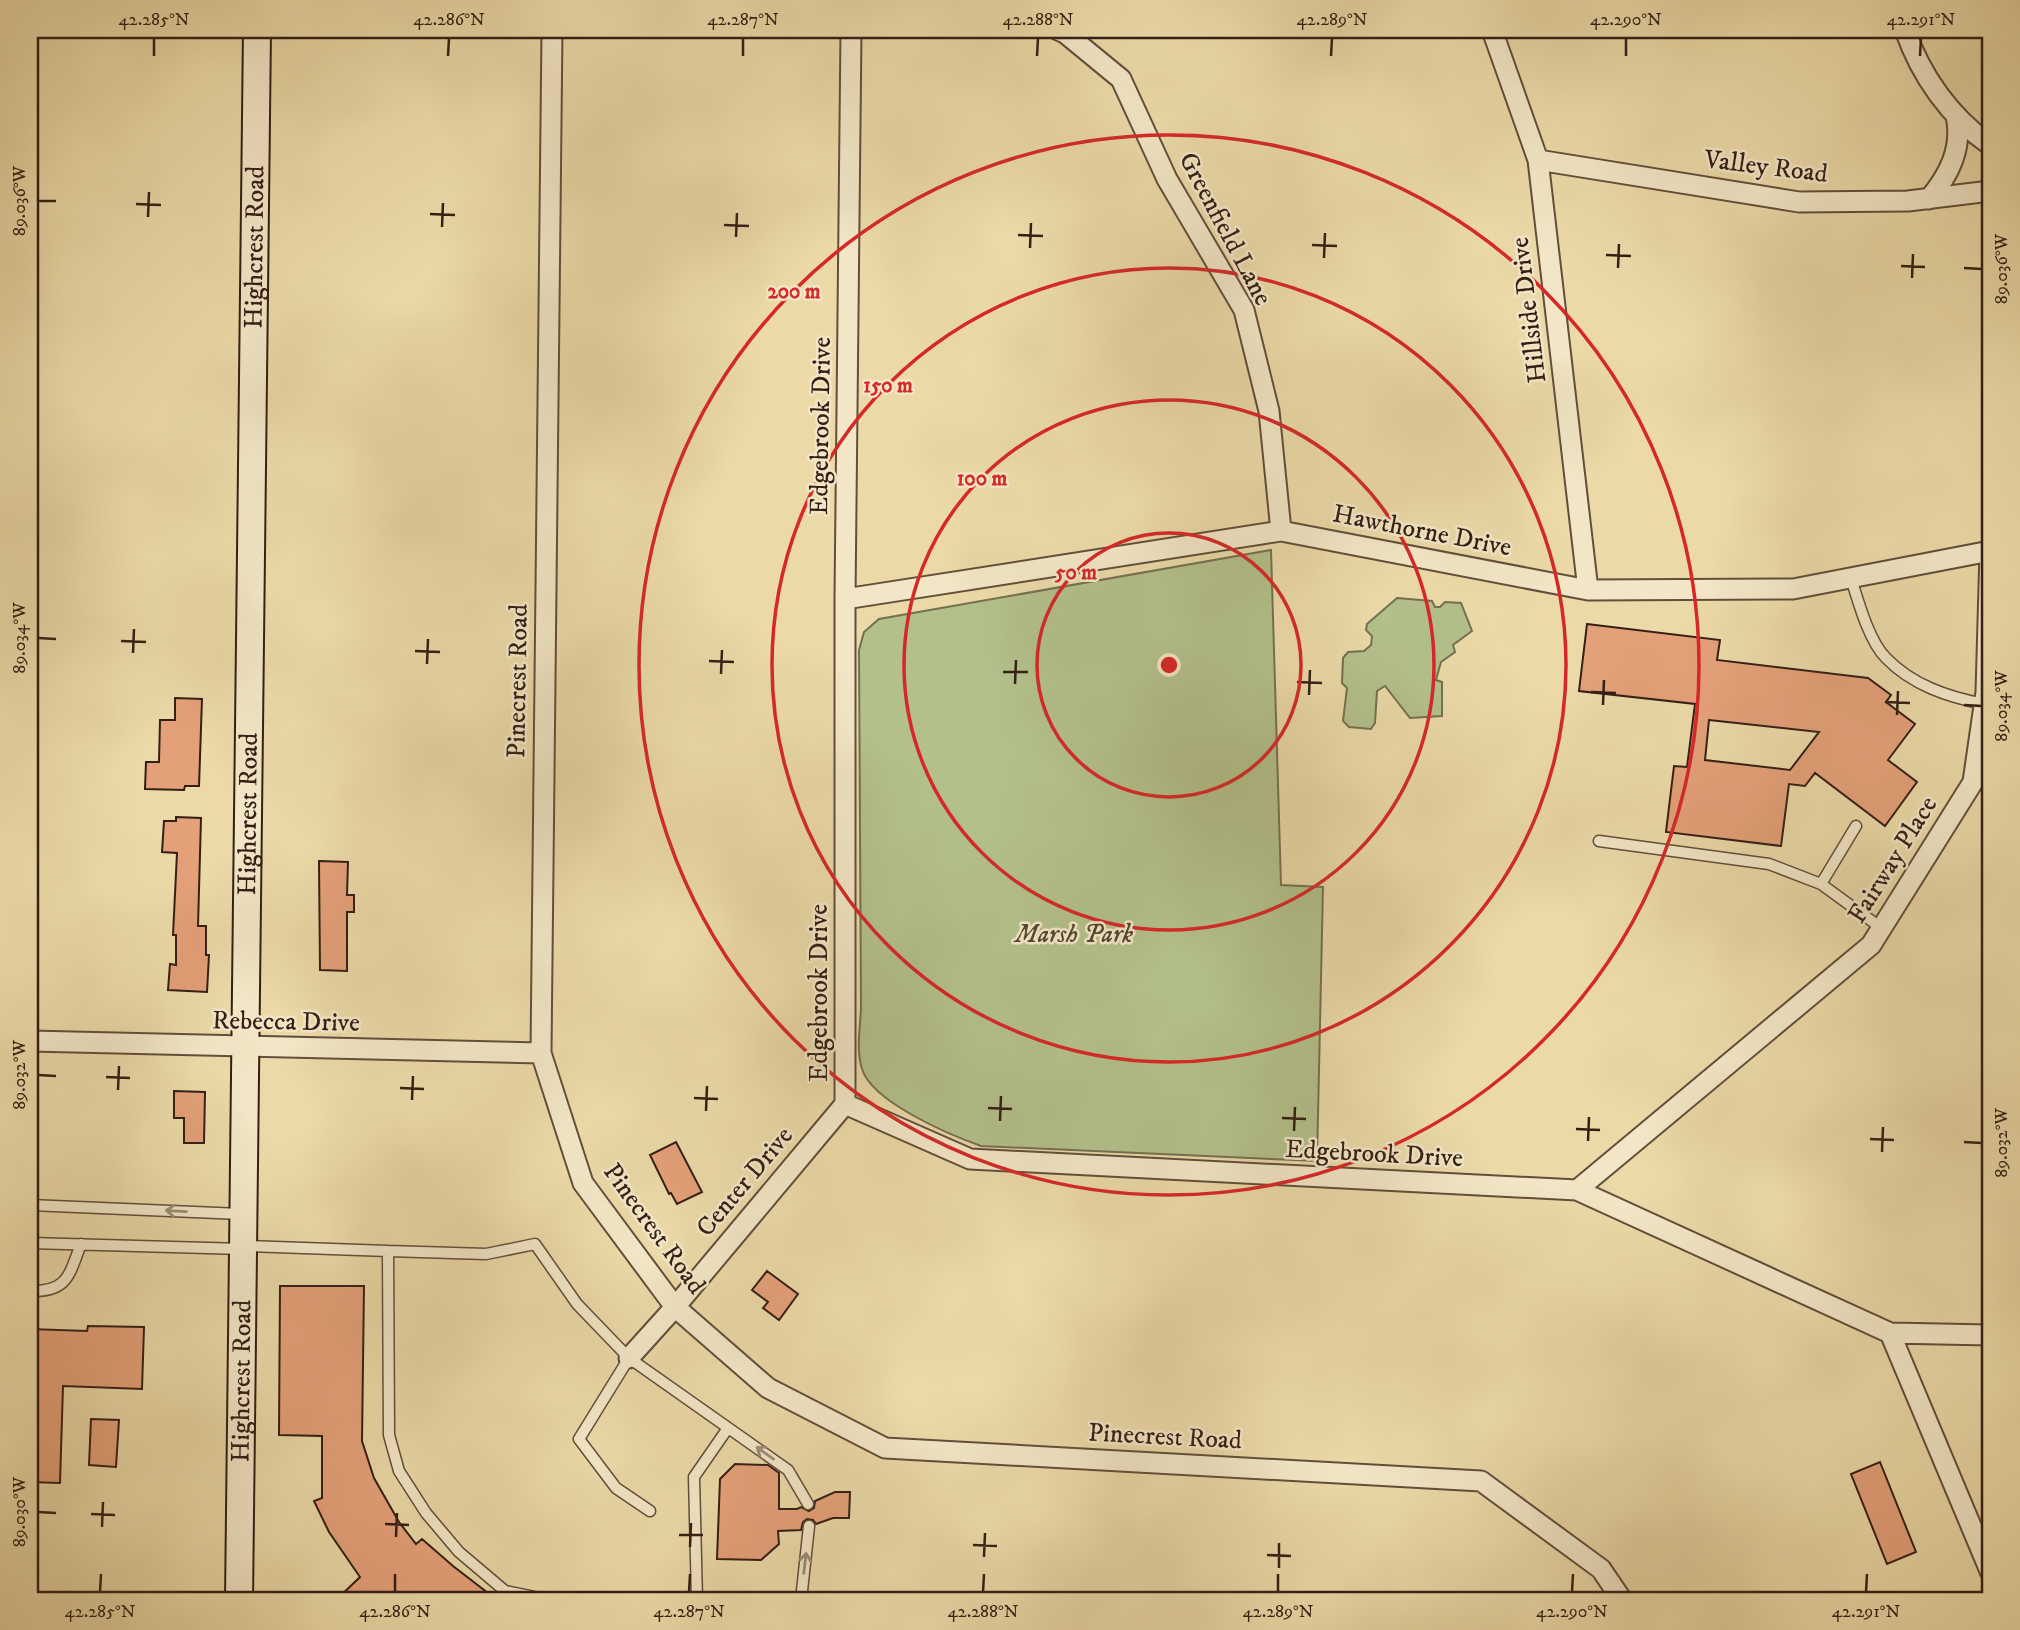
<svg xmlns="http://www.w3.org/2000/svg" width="2020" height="1630" font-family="'IM FELL DW Pica',serif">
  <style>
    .green { fill: #b3c08a; stroke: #747050; stroke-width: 2 }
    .building { fill: #e4a079; stroke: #341f15; stroke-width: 2; fill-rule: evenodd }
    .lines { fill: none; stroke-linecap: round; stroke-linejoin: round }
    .lane-casing { stroke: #624e3a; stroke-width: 13 }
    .street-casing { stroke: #624e3a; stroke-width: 23 }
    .secondary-casing { stroke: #341f15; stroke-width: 30 }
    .lane { stroke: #f2e6c6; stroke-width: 10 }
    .street { stroke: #f2e6c6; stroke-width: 19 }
    .secondary { stroke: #f2e6c6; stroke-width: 26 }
    .oneway { stroke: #9c8c76 }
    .ticks { fill: none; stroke: #341f15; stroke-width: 2.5 }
    .ring { fill: none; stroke: #d62828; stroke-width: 3.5 }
    .labels { text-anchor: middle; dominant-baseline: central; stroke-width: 5; stroke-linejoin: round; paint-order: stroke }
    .street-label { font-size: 26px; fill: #341f15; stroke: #f2e6c6 }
    .park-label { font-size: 26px; font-style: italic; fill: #544732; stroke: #f2e6c6 }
    .centre { fill: #d62828; stroke: #f2e6c6; stroke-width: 3.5 }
    .ring-label { font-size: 21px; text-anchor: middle; font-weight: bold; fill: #d62828; stroke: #f2e6c6; stroke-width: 5; stroke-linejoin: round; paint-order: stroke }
    .neatline { fill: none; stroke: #341f15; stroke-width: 2.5 }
    .ticks-label { font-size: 18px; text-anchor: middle; fill: #341f15 }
  </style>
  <rect width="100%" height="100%" fill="#ebd9a8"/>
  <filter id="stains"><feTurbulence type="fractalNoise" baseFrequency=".00286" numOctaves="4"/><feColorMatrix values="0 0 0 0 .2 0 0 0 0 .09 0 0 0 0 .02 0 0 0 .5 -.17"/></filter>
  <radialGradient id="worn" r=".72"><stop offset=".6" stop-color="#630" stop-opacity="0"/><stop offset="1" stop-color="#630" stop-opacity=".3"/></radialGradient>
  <path class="green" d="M1271,550L1281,885L1323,887L1317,1161L981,1146C950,1135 872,1102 862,1069C856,1050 860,1029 861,1009L859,650L864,632L879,619Z
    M1397,598L1432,601L1435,607H1440L1445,602L1461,603L1472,631L1453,645L1455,652L1441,662L1436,680L1442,682V716L1410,718L1385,686L1377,691L1375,723L1371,729L1349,727L1343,721L1347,688L1342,683L1343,658L1348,652L1364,651L1371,645L1372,636L1366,630L1367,624Z"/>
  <path class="building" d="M1587,624L1720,640L1717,660L1868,678L1891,695L1886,702L1915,724L1888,760L1917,782L1885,826L1815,773L1805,786L1789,784L1781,846L1666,832L1674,766L1687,767L1695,704L1579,691ZM1709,720L1819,732L1790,770L1705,760Z
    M175,698L202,699L199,786H185L184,790L145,789L146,762H159L160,720H175Z
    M176,817L201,818L198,926H206V955H209L207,992L168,990L170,964L176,965V935H173L177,853L162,852L164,821H176Z
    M319,861L348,862L347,895H354V912H347V971L320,970Z
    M174,1091L205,1092L204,1143H184V1118H174Z
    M676,1142L702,1192L677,1204L671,1193L669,1194L650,1155Z
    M767,1271L798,1294L779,1320L763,1308L768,1302L752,1290Z
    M280,1286H364L362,1441L374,1478L399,1522L416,1544L422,1539L453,1566L497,1600H336L360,1577L329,1532L314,1501L322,1498V1436L279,1435Z
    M88,1326L144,1327L142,1389L63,1386L60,1483L30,1482V1329L87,1331Z
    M91,1419L119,1420L116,1467L89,1465Z
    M1880,1462L1916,1552L1887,1564L1851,1474Z
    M735,1464L768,1465L779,1473V1509H797L801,1507L809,1511L814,1508L815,1501L835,1492H850L849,1518H833L816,1524L813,1520L807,1519L803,1522L801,1530L778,1531L779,1544L761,1560L717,1559L720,1479Z"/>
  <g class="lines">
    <g class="lane-casing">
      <path id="lane" d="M1851,578C1858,601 1869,641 1886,658C1912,685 1948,697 1984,704
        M1599,841L1769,864L1821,884L1880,927
        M1821,884L1856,826
        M30,1205L241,1214
        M30,1243L243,1249
        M245,1246L388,1251L389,1435L399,1471L426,1513L459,1552L505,1591L550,1600
        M388,1251L486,1254L535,1244L577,1304L629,1358L788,1470L808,1504
        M30,1291C68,1292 69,1275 81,1244
        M629,1358L579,1439L616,1488L650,1511
        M697,1600L694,1477L728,1428
        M801,1600L809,1526"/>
    </g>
    <g class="street-casing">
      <path id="street" d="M552,30L541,1053L583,1183L675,1307L768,1388L885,1448L1481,1481L1601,1569L1622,1600
        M1058,30L1065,33L1121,79L1167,179L1244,310L1269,411L1281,531
        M1492,30L1538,160L1588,590
        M1905,30C1921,76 1950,117 1990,145
        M1538,160L1799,202L1908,201L1990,191
        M1929,199C1949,175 1963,148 1956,116
        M845,599L1281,531L1588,590L1793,589L1990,551L1986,692L1973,782L1871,945L1577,1190
        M30,1041L541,1053
        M845,1104L970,1159L1577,1190L1890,1333L1990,1335
        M845,1104V599L851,30
        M1890,1333L1990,1571
        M629,1358L675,1307L845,1104"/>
    </g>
    <g class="secondary-casing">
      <g id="secondary">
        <path id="s1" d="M239,1600L257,30"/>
      </g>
    </g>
    <use href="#lane" class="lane"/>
    <use href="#street" class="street"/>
    <use href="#secondary" class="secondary"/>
  </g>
  <defs><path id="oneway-shaft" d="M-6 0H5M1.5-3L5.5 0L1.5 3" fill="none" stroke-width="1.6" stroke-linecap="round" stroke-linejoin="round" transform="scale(1.75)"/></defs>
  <g class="oneway">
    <use href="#oneway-shaft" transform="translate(176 1211) rotate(-177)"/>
    <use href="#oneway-shaft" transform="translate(765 1453) rotate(-145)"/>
    <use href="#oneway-shaft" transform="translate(805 1563) rotate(-83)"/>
  </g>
  <path class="ticks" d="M154,56V38M448,56L449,38M743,56V38M1037,56L1038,38M1331,56L1332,38M1626,56V38M1920,56L1921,38M38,201H56M136,204L161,205M430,214L455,215M148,217L149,192M724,225L749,226M442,227L443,203M1018,235L1043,236M736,237L737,213M1312,245L1337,246M1030,248L1031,223M1606,255L1631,256M1324,258L1325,233M1901,266L1925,267M1618,268L1619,244M1964,268L1982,269M1912,278L1913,254M38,638L56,639M121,641L146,642M415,651L440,652M133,653L134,629M709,661L734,662M427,664L428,639M1003,672H1028M721,674L722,650M1297,682L1322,683M1015,684L1016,660M1591,692L1616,693M1309,695L1310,670M1885,702L1910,703M1603,705L1604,680M1964,705L1982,706M1897,715L1898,691M38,1075L56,1076M106,1077L130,1078M400,1088L424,1089M118,1090L119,1066M694,1098L718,1099M412,1100L413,1076M988,1108L1012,1109M706,1111L707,1086M1282,1118L1306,1119M1000,1121L1001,1096M1576,1129L1600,1130M1294,1131L1295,1107M1870,1139L1894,1140M1588,1141L1589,1117M1964,1142L1982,1143M1882,1152L1883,1127M38,1512L56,1513M91,1514L115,1515M385,1524L409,1525M102,1527L103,1502M679,1535H703M396,1537L397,1513M973,1545L997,1546M690,1547L691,1523M1267,1555L1291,1556M984,1557L985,1533M1279,1568V1543M100,1592L101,1574M395,1592V1574M689,1592L690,1574M983,1592L984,1574M1278,1592V1574M1572,1592L1573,1574M1866,1592L1867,1574"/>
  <g class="ring">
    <circle cx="1169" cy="665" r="132"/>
    <circle cx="1169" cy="665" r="265"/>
    <circle cx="1169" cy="665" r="397"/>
    <circle cx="1169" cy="665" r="530"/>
  </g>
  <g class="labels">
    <g class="street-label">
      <text transform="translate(1766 167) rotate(7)">Valley Road</text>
      <text transform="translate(1225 229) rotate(62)">Greenfield Lane</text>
      <text stroke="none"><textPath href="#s1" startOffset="1353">Highcrest Road</textPath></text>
      <text transform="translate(1529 310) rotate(-97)">Hillside Drive</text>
      <text transform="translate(821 426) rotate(-89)">Edgebrook Drive</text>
      <text transform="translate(1422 531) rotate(11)">Hawthorne Drive</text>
      <text transform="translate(518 681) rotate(-89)">Pinecrest Road</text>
      <text stroke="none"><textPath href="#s1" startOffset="786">Highcrest Road</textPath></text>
      <text transform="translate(1893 860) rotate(-58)">Fairway Place</text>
      <text transform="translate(819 993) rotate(-90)">Edgebrook Drive</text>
      <text transform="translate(286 1022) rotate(1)">Rebecca Drive</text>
      <text transform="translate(1374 1154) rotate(3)">Edgebrook Drive</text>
      <text transform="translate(745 1182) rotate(-50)">Center Drive</text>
      <text transform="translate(654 1229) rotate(54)">Pinecrest Road</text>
      <text stroke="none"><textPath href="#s1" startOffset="219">Highcrest Road</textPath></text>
      <text transform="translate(1165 1437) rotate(3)">Pinecrest Road</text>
    </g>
    <g class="park-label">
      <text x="1074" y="934">Marsh Park</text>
    </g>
  </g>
  <circle cx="1169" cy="665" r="10" class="centre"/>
  <g class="ring-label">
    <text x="794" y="298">200 m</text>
    <text x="888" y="392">150 m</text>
    <text x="982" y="485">100 m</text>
    <text x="1076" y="579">50 m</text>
  </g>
  <rect width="2020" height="1630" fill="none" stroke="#ebd9a8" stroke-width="77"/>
  <rect x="38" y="38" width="1944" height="1554" class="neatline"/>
  <g class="ticks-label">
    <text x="154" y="25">42.285°N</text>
    <text x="449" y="25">42.286°N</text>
    <text x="743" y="25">42.287°N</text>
    <text x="1038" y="25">42.288°N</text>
    <text x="1332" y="25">42.289°N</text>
    <text x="1626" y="25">42.290°N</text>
    <text x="1921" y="25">42.291°N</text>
    <text transform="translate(19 201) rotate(-90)" y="6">89.036°W</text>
    <text transform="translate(2001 269) rotate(-90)" y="6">89.036°W</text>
    <text transform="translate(19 638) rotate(-90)" y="6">89.034°W</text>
    <text transform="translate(2001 706) rotate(-90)" y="6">89.034°W</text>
    <text transform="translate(19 1075) rotate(-90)" y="6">89.032°W</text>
    <text transform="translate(2001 1143) rotate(-90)" y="6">89.032°W</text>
    <text transform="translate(19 1512) rotate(-90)" y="6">89.030°W</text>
    <text x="100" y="1617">42.285°N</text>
    <text x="395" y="1617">42.286°N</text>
    <text x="689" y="1617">42.287°N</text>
    <text x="983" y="1617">42.288°N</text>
    <text x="1278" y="1617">42.289°N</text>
    <text x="1572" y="1617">42.290°N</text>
    <text x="1866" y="1617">42.291°N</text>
  </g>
  <rect width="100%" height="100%" filter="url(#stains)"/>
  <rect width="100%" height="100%" fill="url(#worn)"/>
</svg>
